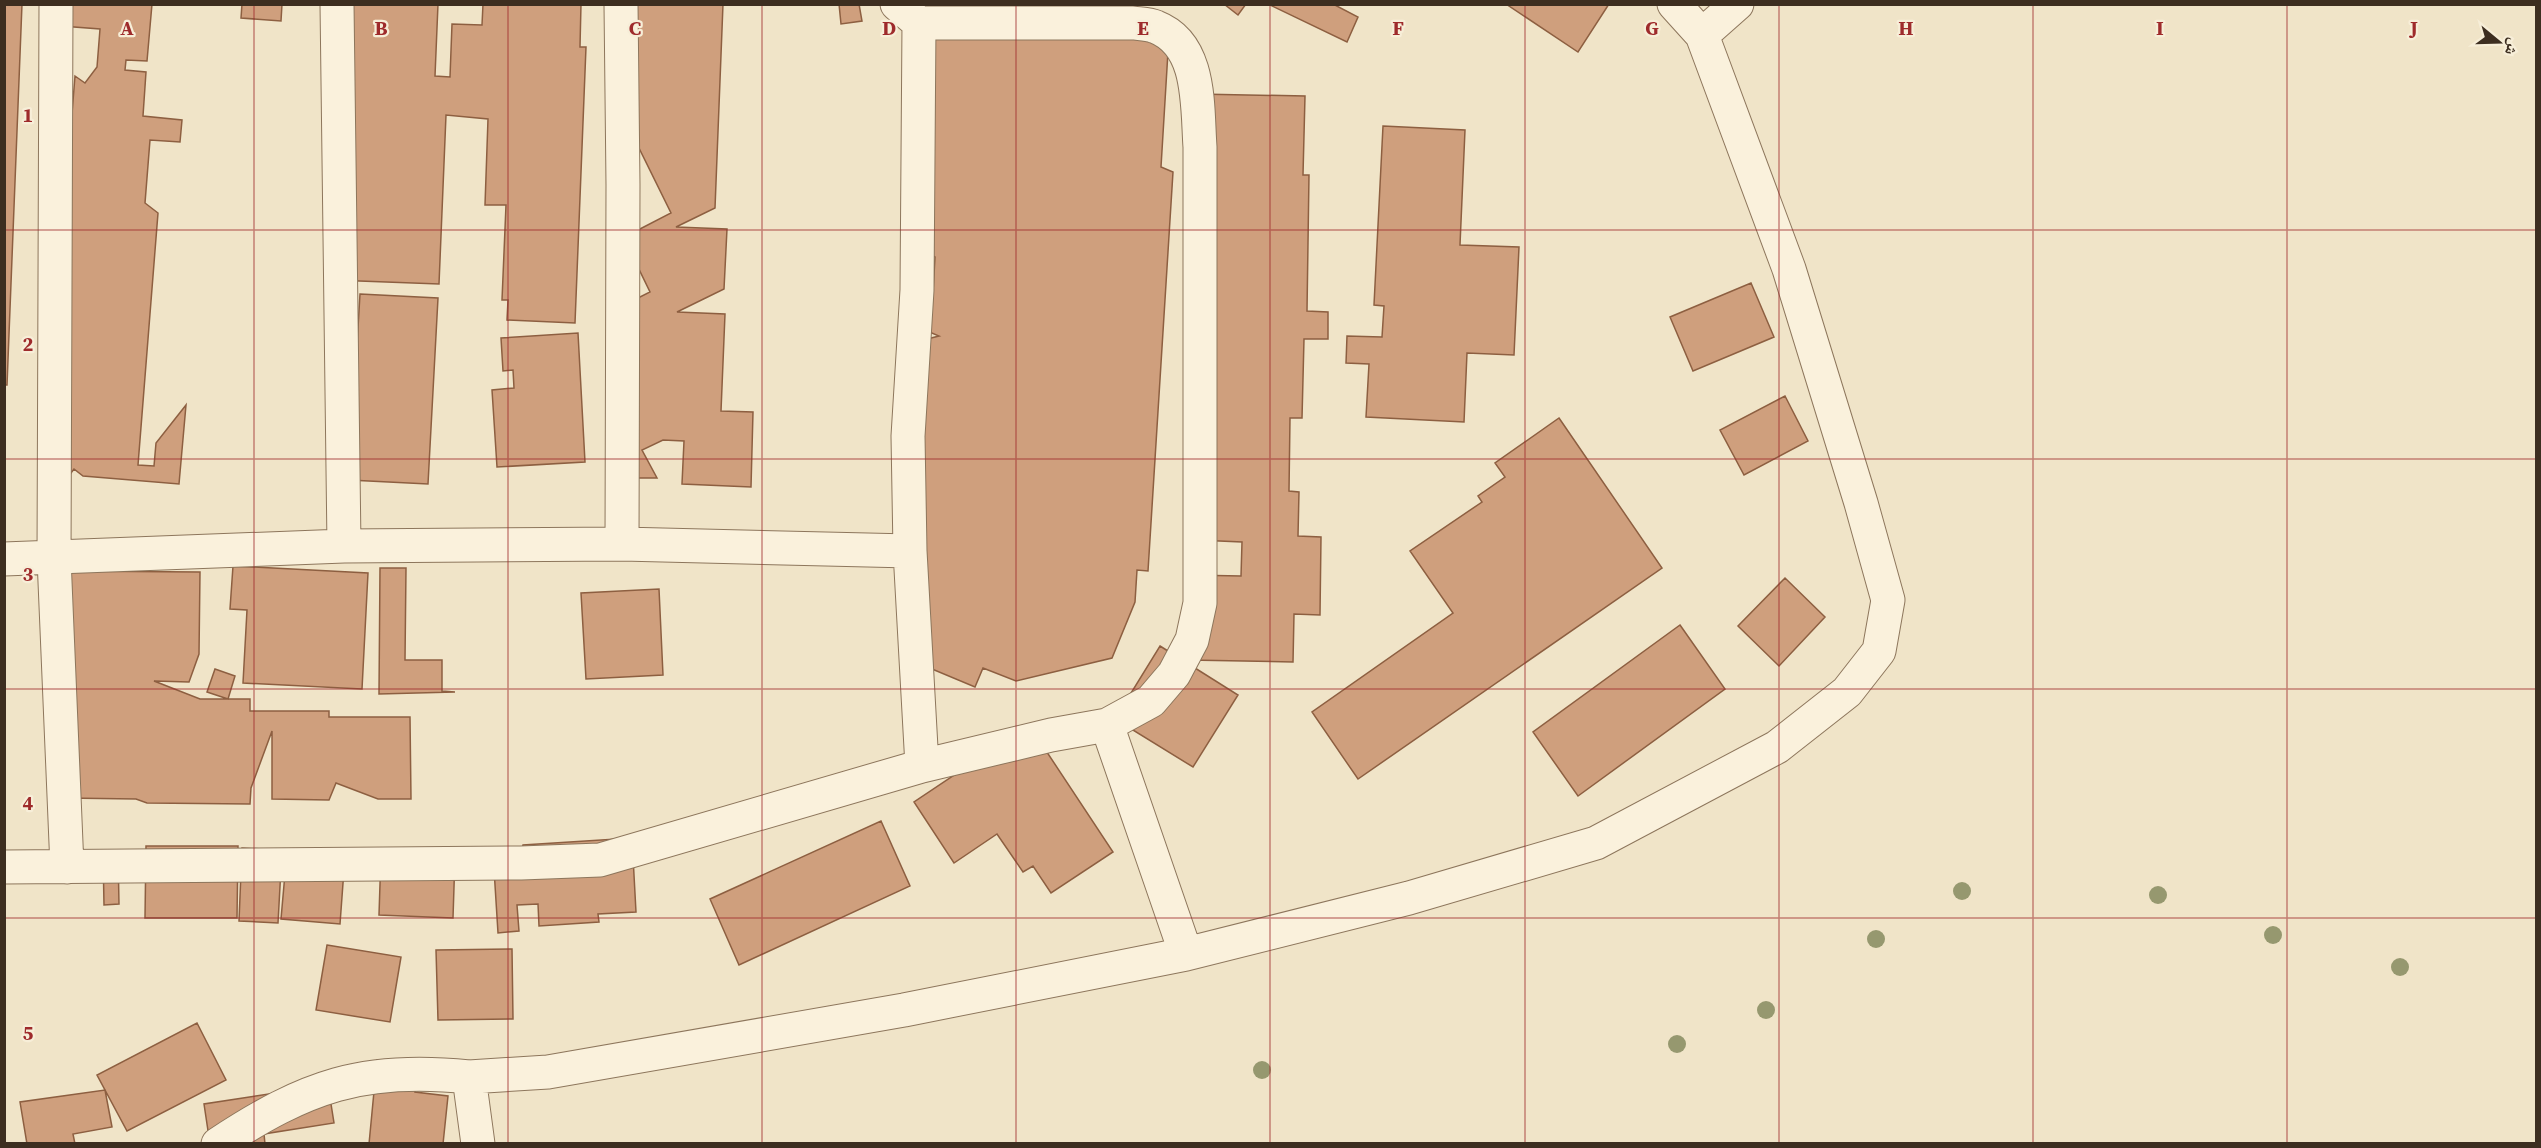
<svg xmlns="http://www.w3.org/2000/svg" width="2541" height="1148" font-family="'Source Serif 4','Noto Naskh Arabic',serif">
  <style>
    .building { fill: #cf9f7d; stroke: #8d5f41; stroke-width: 1.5 }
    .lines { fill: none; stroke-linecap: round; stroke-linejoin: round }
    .minor-casing { stroke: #8d765c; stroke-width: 35 }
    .minor { stroke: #faf1dc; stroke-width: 33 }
    .tree { fill: #96986f }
    .grid { fill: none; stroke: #9e2a2b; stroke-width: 1.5; stroke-opacity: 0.55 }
    .grid-label { font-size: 20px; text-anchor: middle; font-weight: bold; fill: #9e2a2b; stroke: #f7eed8; stroke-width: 4.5; stroke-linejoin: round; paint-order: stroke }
  </style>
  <rect width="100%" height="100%" fill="#f0e4c8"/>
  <path class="building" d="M4,4H22L7,385H4Z
    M49,4H152L147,61L126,60L125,70L146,72L143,116L182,120L180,142L150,140L145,203L158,213L138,465L154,466L156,443L186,405L179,484L83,476L74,469L40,514L75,76L85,83L97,67L100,29L48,25Z
    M242,4H282L281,21L241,18Z
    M344,4H438L435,76L450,77L452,24L482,25L483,4H581L580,47H586L575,323L507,320L508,300H502L506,205H485L488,119L446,115L439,284L333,280Z
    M623,4H723L715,208L676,227L727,229L724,289L677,312L725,314L721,411L753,412L751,487L682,484L684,441L663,440L642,450L657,478H629L636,299L650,292L635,261L636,231L671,213L638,146Z
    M839,4H859L862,21L841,24Z
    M1224,4H1246L1238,15Z
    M1268,4H1333L1358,17L1347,42Z
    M1506,4H1609L1578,52Z
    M981,5L1164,16L1169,35L1161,167L1173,172L1148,571L1137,570L1135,602L1112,658L1016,681L983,668L975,687L908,659L907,344L939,336L906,322L933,292L935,257L917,249L914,24L973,26Z
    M1197,94L1305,96L1303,175H1309L1307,311L1328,312V339H1304L1302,418H1290L1289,491L1299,492L1298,536L1321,537L1320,615L1294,614L1293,662L1188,660L1190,575L1241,576L1242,542L1197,540Z
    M1383,126L1465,130L1460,245L1519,247L1514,355L1467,353L1464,422L1366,417L1369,364L1346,363L1347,336L1382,337L1384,306L1374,305Z
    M1751,283L1774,337L1693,371L1670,317Z
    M360,294L438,298L428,484L349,480Z
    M578,333L585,462L497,467L492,390L514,388L513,370L503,371L501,338Z
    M1785,396L1808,441L1744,475L1720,430Z
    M1559,418L1662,568L1358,779L1312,712L1453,613L1410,551L1482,502L1478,496L1505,477L1495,463Z
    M233,566L368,573L362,689L243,683L247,610L230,609Z
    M380,568H406L405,660H442V691L455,692L379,694Z
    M63,571L200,572L199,654L189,682L154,681L200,699H250V711H329V717H410L411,799H378L336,783L329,800L272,799V731L251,788L250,804L147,803L136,799L65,798Z
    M1785,578L1825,617L1779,666L1738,626Z
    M659,589L663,675L586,679L581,593Z
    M1680,625L1725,689L1578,796L1533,732Z
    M1160,646L1238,695L1193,767L1115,719Z
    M215,669L235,676L228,699L207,692Z
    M1029,725L1113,852L1051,893L1033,866L1023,872L997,834L954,863L914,802Z
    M881,821L910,886L739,965L710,899Z
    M632,838L636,912L598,914L599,922L539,926L538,904L517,905L519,931L498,933L493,853L522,851L523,845Z
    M146,846H238L237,918H145Z
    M242,848L282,850L278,923L239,921Z
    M287,851L345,856L340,924L281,919Z
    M103,852H118L119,904L104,905Z
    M381,854L455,856L453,918L379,915Z
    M327,945L401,957L390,1022L316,1010Z
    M512,949L513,1019L438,1020L436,950Z
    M197,1023L226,1080L127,1131L97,1075Z
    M377,1060L418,1064L415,1092L448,1096L443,1144H369Z
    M328,1085L334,1123L264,1134L265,1144H210L204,1104Z
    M105,1090L112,1127L73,1134L75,1144H27L20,1102Z"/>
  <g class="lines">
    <g class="minor-casing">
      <path id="minor" d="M56,4L54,558L67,867
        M337,4L344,546
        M621,4L623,185L622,544
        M919,23L917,290L908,436L910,551L922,766
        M1702,35L1737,4
        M4,559L344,546L622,544L910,551
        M1107,725L1186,954
        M4,867L521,863L600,860L922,766L1051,735L1107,725L1151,701L1174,674L1192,640L1200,603V147C1197,107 1202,45 1156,27C1149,24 1140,24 1133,23H919L897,4
        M218,1144C306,1086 363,1066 469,1077
        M478,1144L469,1077L548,1072L904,1010L1186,954L1409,898L1596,843L1777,747L1847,692L1879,651L1888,600L1861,503L1789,269L1702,35L1674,4"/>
    </g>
    <use href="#minor" class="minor"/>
  </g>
  <g class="tree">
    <circle cx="1962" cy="891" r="9"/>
    <circle cx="2158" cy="895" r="9"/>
    <circle cx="2273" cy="935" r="9"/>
    <circle cx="1876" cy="939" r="9"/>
    <circle cx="2400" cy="967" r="9"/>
    <circle cx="1766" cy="1010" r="9"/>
    <circle cx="1677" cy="1044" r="9"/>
    <circle cx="1262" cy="1070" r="9"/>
  </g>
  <path class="grid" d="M254,4V1144M508,4V1144M762,4V1144M1016,4V1144M1270,4V1144M1525,4V1144M1779,4V1144M2033,4V1144M2287,4V1144M4,230H2536M4,459H2536M4,689H2536M4,918H2536"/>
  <g class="grid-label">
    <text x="127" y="35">A</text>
    <text x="381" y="35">B</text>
    <text x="635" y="35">C</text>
    <text x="889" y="35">D</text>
    <text x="1143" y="35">E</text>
    <text x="1398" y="35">F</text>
    <text x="1652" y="35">G</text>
    <text x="1906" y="35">H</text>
    <text x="2160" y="35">I</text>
    <text x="2414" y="35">J</text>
    <text x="28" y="122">1</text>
    <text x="28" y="351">2</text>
    <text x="28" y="581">3</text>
    <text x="28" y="810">4</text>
    <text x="28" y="1040">5</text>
  </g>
  <rect width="2541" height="1148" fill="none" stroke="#3d2e20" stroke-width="12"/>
  <g transform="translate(2499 42) rotate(109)" stroke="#f7eed8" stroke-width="4.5" paint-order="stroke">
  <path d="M0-4.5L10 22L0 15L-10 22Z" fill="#3d2e20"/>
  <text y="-9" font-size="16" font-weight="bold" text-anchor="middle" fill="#3d2e20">ش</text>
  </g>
</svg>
